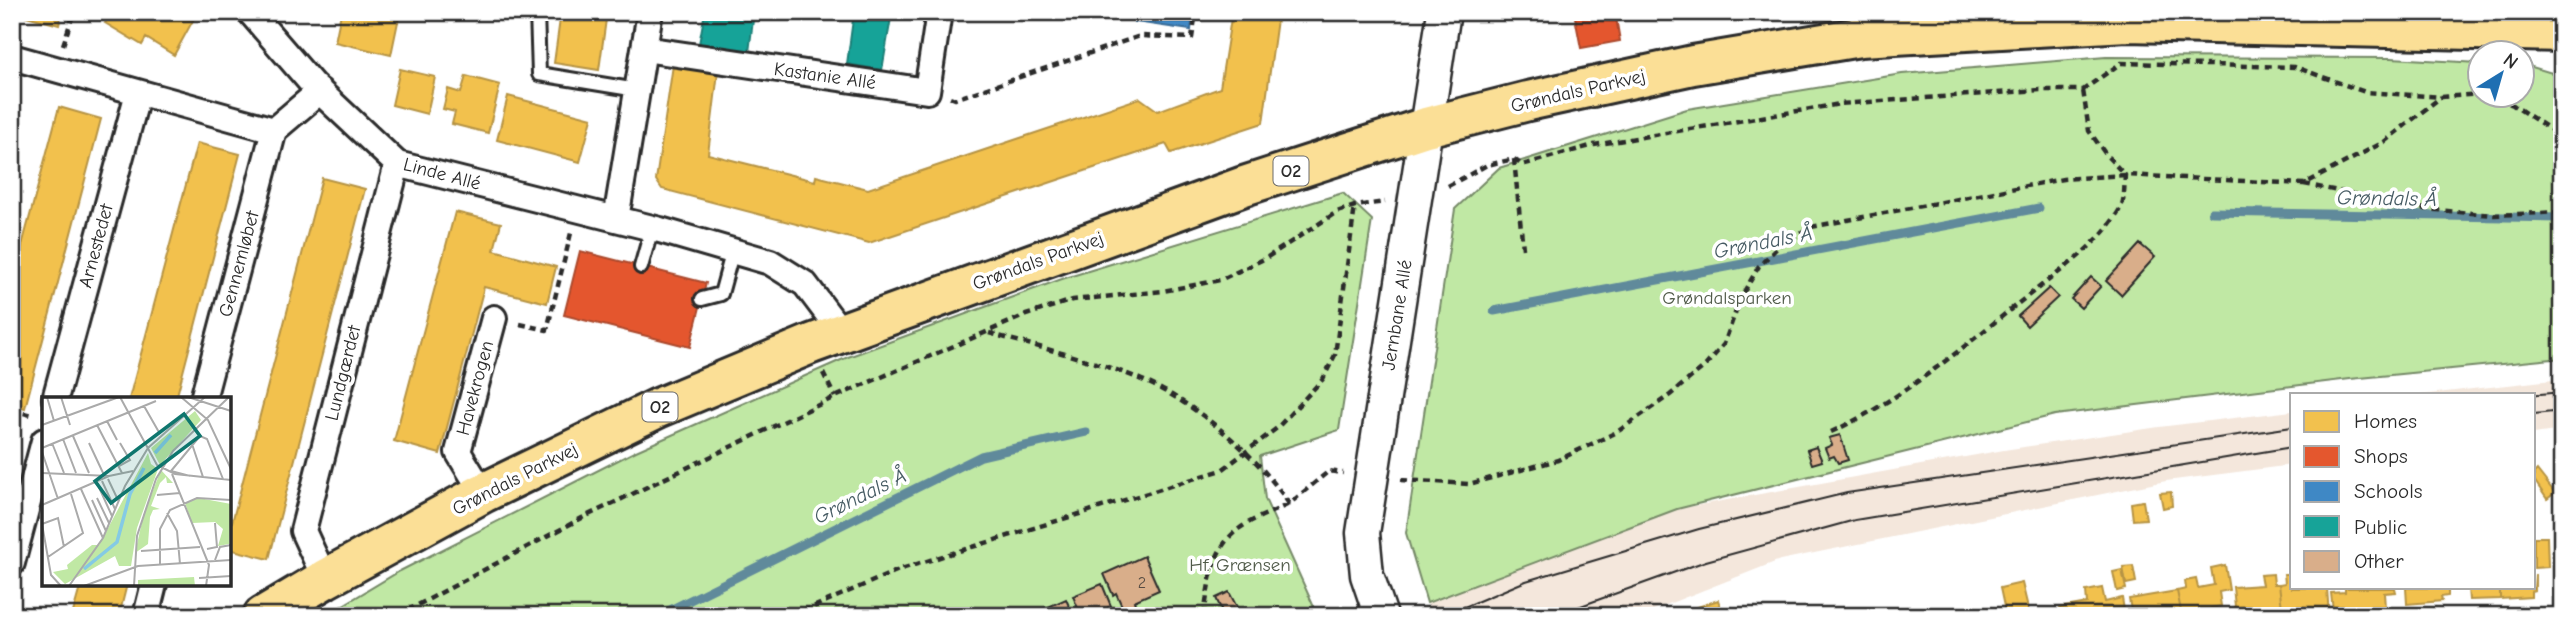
<svg xmlns="http://www.w3.org/2000/svg" width="2574" height="628" font-family="'Comic Neue',sans-serif">
  <style>
    .built { fill: #f4e7dc }
    .green { fill: #c0e8a4; stroke: #768a68; stroke-width: 2 }
    .homes { fill: #f2c14e; stroke: #b69444; stroke-width: 2 }
    .shops { fill: #e4572e; stroke: #ac4a2d; stroke-width: 2 }
    .schools { fill: #3f88c5; stroke: #396c97; stroke-width: 2 }
    .public { fill: #17a398; stroke: #1d7f77; stroke-width: 2 }
    .lines { fill: none; stroke-linecap: round; stroke-linejoin: round }
    .stream { stroke: #608a9b; stroke-width: 9 }
    .building { fill: #d9ae8a; stroke: #2b2b2b; stroke-width: 2 }
    .service-casing { stroke: #2b2b2b; stroke-width: 18 }
    .minor-casing { stroke: #2b2b2b; stroke-width: 30 }
    .tertiary-casing { stroke: #2b2b2b; stroke-width: 37 }
    .primary-casing { stroke: #2b2b2b; stroke-width: 44 }
    .path { stroke: #2b2b2b; stroke-width: 4.5; stroke-dasharray: 7 5; stroke-linecap: butt }
    .service { stroke: #fff; stroke-width: 12 }
    .minor { stroke: #fff; stroke-width: 24 }
    .tertiary { stroke: #fff; stroke-width: 32 }
    .primary { stroke: #fbdf96; stroke-width: 38 }
    .tram { stroke: #2b2b2b; stroke-width: 2 }
    .labels { text-anchor: middle; dominant-baseline: central; stroke-width: 7; stroke-linejoin: round; paint-order: stroke }
    .number-label { font-size: 16px; fill: #564c43 }
    .shield { fill: #fff; stroke: #6b6b6b; stroke-width: 2 }
    .shield-label { font-size: 18px; font-weight: bold; fill: #2b2b2b }
    .street-label { font-size: 19px; fill: #2b2b2b; stroke: #fff }
    .park-label { font-size: 19px; fill: #505a49; stroke: #fff }
    .water-label { font-size: 21px; font-style: italic; fill: #465b63; stroke: #fff }
    .inset-river { fill: none; stroke: #84cae5; stroke-width: 3.5 }
    .inset-road { fill: none; stroke: #aaa; stroke-width: 2 }
    .view { fill: #0f766e; fill-opacity: 0.15; stroke: #0f766e; stroke-width: 3.5 }
    .inset-edge { fill: none; stroke: #2b2b2b; stroke-width: 3.5 }
  </style>
  <rect width="100%" height="100%" fill="#fff"/>
  <filter id="ink" filterUnits="userSpaceOnUse"><feTurbulence type="fractalNoise" baseFrequency=".0143" numOctaves="2"/><feDisplacementMap in="SourceGraphic" scale="14" xChannelSelector="R" yChannelSelector="G"/><feConvolveMatrix kernelMatrix="1 2 1 2 8 2 1 2 1" color-interpolation-filters="sRGB"/></filter>
  <g filter="url(#ink)">
    <path class="built" d="M2562,379V430L2534,434V395H2419Z
      M2292,411V465L2166,481L1780,560L1638,616H1431L1427,603L1677,509L2004,450L2159,427Z"/>
    <path class="green" d="M2106,57L2391,58L2479,63L2480,94H2522V64L2562,76V358L2350,379L2055,415L1677,509L1427,603L1406,533L1455,209L1499,168L1687,109L1902,74Z
      M1343,193L1372,220L1339,430L1260,456L1265,499L1318,616H325L400,571L636,451L848,357L1062,279Z"/>
    <path class="homes" d="M12,12H62L59,25Z
      M103,12H195L197,13L174,55L146,38L142,45L105,23L108,19L102,14Z
      M337,12H400L391,55L335,42L341,13Z
      M561,12H607L599,70L554,63Z
      M1232,12H1278L1263,123L1171,153L1166,144L869,243L662,189L656,180L674,58L719,64L708,154L815,181L816,176L868,189L1140,98L1158,111L1220,88Z
      M400,69L435,77L427,114L392,105Z
      M466,76L500,85L488,133L452,124L455,112L443,109L448,89L461,93Z
      M508,96L592,118L580,162L497,140Z
      M59,107L101,119L25,408L12,405V283Z
      M197,143L240,154L176,399H129Z
      M322,178L365,189L269,559L229,549V534Z
      M455,212L501,223L494,250L556,267L547,303L484,287L440,454L394,441Z
      M2537,470L2555,493L2547,499L2534,480V473Z
      M2171,492L2172,506L2163,508L2160,493Z
      M2143,501L2146,519L2133,520L2131,503Z
      M2534,537H2547L2548,567L2534,568Z
      M2225,565L2229,590L2219,592L2221,606L2211,608L2213,616H2182L2177,591L2186,589L2185,581L2196,579L2198,588L2214,585L2211,568Z
      M2133,566L2136,582L2126,584L2123,567Z
      M2122,570L2126,589L2117,591L2113,572Z
      M2273,574L2274,584H2279L2283,616H2236L2233,587L2262,585L2260,575Z
      M2284,574H2292V588H2327L2329,616H2283L2279,584L2285,583Z
      M2535,574V590L2531,591V597L2500,599V588H2534Z
      M2022,583L2030,616H2006L2000,588Z
      M81,584H127L119,616H72Z
      M2102,588L2105,602L2122,598L2125,616H2061L2060,608L2087,603L2086,591Z
      M2345,588H2395L2396,592L2384,593L2385,607L2333,611L2331,593L2345,592Z
      M2406,588H2448V596L2441,597L2442,601L2407,604Z
      M2468,588H2500V599L2469,600Z
      M2177,591L2182,616H2132L2129,599Z
      M1718,600L1723,614L1692,616L1689,610Z"/>
    <path class="shops" d="M1574,12H1615L1620,41L1581,48Z
      M580,251L706,283L690,347L564,315Z"/>
    <path class="schools" d="M1136,12H1193L1191,30L1135,22Z"/>
    <path class="public" d="M705,12H754L749,52L699,44Z
      M854,12H892L882,70L847,64Z"/>
    <g class="lines">
      <path class="stream" d="M2212,212L2562,218
        M1494,311L2039,208
        M658,616L981,456L1086,432"/>
    </g>
    <path class="building" d="M2140,244L2155,257L2121,295L2106,281Z
      M2091,277L2101,286L2081,308L2071,299Z
      M2049,288L2058,297L2027,326L2018,316Z
      M1840,435L1848,460L1838,463L1834,456L1829,458L1825,448L1832,445L1829,438Z
      M1816,447L1822,461L1812,464L1807,450Z
      M1144,556L1159,590L1134,601L1137,609L1126,615L1116,593L1113,595L1104,574Z
      M1102,584L1111,606L1107,608L1110,615L1081,616L1073,596Z
      M1229,592L1238,609L1224,616L1216,598Z
      M1066,599L1073,616H1028Z"/>
    <g class="lines">
      <g class="service-casing">
        <path id="service" d="M537,12L539,74L637,90
          M641,267L652,228
          M702,299L721,294L733,250"/>
      </g>
      <g class="minor-casing">
        <path id="minor" d="M250,12L313,85L397,164L660,230L770,262L805,284L842,333
          M1860,37L1864,12
          M644,49L927,91L939,12
          M12,57L274,130L320,91
          M616,219L650,12
          M55,399L138,93
          M203,399L274,130
          M483,493L458,452L494,318
          M12,563L44,441
          M325,579L303,531L397,164
          M148,616L147,612L154,584"/>
      </g>
      <g class="tertiary-casing">
        <path id="tertiary" d="M1381,616L1367,575L1363,533L1444,12"/>
      </g>
      <g class="primary-casing">
        <path id="primary" d="M263,616L325,579L483,493L658,408L811,344L1244,186L1426,127L1528,101L1693,65L1860,37L2127,22L2562,32"/>
      </g>
      <path class="path" d="M63,45L74,12
        M2487,94L2513,105L2562,137
        M950,97L955,99L1140,36L1192,38L1196,12
        M1514,159L1523,249
        M2304,184L2425,209L2494,215L2562,212
        M1448,186L1487,165L1514,159L1522,165L1594,145L1840,104L2040,90H2083L2121,63L2295,67L2365,92L2442,97L2480,94
        M520,324L547,330L571,233
        M989,333C1042,349 1103,361 1153,385C1202,409 1260,458 1289,504L1329,471L1343,473
        M823,373L835,397
        M12,410L35,416
        M1831,432C1900,401 1961,349 2020,302C2055,274 2099,247 2121,207C2125,199 2124,185 2125,175L2107,156L2089,131L2083,90
        M1401,480L1469,484L1558,460L1617,432L1670,395L1706,365L1724,344L1741,297L1759,266L1781,244L1811,227L2063,179L2125,175L2304,184L2384,142L2441,97
        M397,616L582,518L835,397L1026,315L1073,300L1163,291L1220,280L1266,258L1337,212L1355,206L1385,202
        M792,616L901,569L1222,470L1277,428L1323,379L1335,355L1355,206
        M1204,616C1209,584 1211,548 1240,528C1254,518 1273,512 1289,504"/>
      <use href="#service" class="service"/>
      <use href="#minor" class="minor"/>
      <use href="#tertiary" class="tertiary"/>
      <use href="#primary" class="primary"/>
      <path class="tram" d="M2528,395L2562,392
        M2534,414L2562,411
        M1443,616L1526,581L1699,529L1847,493L2292,427
        M1553,616L1706,561L1855,520L2292,447"/>
    </g>
  </g>
  <g class="labels">
    <g class="number-label">
      <text x="1142" y="583">2</text>
    </g>
    <g class="shield">
      <rect x="1273.5" y="156.5" width="35" height="29" rx="5"/>
      <rect x="642.5" y="392.5" width="35" height="29" rx="5"/>
    </g>
    <g class="shield-label">
      <text x="1291" y="171">O2</text>
      <text x="660" y="407">O2</text>
    </g>
    <g class="street-label">
      <text transform="translate(825 76) rotate(8)">Kastanie Allé</text>
      <text transform="translate(1578 91) rotate(-13)">Grøndals Parkvej</text>
      <text transform="translate(442 174) rotate(15)">Linde Allé</text>
      <text transform="translate(96 246) rotate(-75)">Arnestedet</text>
      <text transform="translate(1038 261) rotate(-20)">Grøndals Parkvej</text>
      <text transform="translate(239 264) rotate(-75)">Gennemløbet</text>
      <text transform="translate(1397 315) rotate(-81)">Jernbane Allé</text>
      <text transform="translate(343 373) rotate(-76)">Lundgærdet</text>
      <text transform="translate(475 388) rotate(-75)">Havekrogen</text>
      <text transform="translate(515 479) rotate(-27)">Grøndals Parkvej</text>
    </g>
    <g class="park-label">
      <text x="1727" y="298">Grøndalsparken</text>
      <text x="1240" y="565">Hf. Grænsen</text>
    </g>
    <g class="water-label">
      <text transform="translate(2387 198) rotate(1)">Grøndals Å</text>
      <text transform="translate(1763 242) rotate(-11)">Grøndals Å</text>
      <text transform="translate(860 496) rotate(-26)">Grøndals Å</text>
    </g>
  </g>
  <g transform="translate(42 397)">
    <rect width="189" height="189" fill="#fff"/>
    <path d="M153,14L159,23L118,68L109,51ZM106,56L109,67L116,72L95,131L89,169H77L73,159L23,187L11,175L26,172L25,168L50,148H57ZM119,73L131,86H125L124,80L118,86L109,109L118,112L111,113L108,120L106,147L93,156L102,116ZM157,101L189,107L187,147L176,149L181,132L173,125L150,126L143,106ZM152,180L153,189H96V183Z" fill="#c0e8a4"/>
    <path class="inset-river" d="M113,56L129,38M42,172L75,145L88,97L102,71"/>
    <path class="inset-road" d="M5,0L12,24M19,0L28,28M78,0L115,68L133,77L189,83M139,0L166,23L189,72M146,0L189,14M102,9L118,37M65,24L75,43M0,28L77,0M55,28L80,76M31,39L47,76M21,42L34,76M10,46L22,76M47,46L62,78M150,47L161,80M0,51L114,4M0,55L16,102M77,69L88,63L78,46M0,76L67,79M130,77L167,168L164,189M148,79L129,74L158,39L165,42L181,82M66,82L76,103M60,84L73,112M55,86L70,119M39,92L61,141M115,98L138,96M55,101L67,126M50,103L64,134M0,108L67,79L91,74M125,116L135,134L138,167M0,127L9,178L19,189M0,127L16,121L22,150M165,152L175,150L173,126M99,154L158,150M6,160L41,136L29,97M173,163L178,150L189,148M118,168V132L128,113L155,101L189,103M157,181L189,179M27,189L61,141L83,89L106,51L163,0M42,189L96,169L189,163M92,189L95,139L114,82L131,54L187,0"/>
    <path class="view" d="M142,17L158,39L69,106L53,84Z"/>
    <rect width="189" height="189" class="inset-edge"/>
  </g>
  <rect width="2574" height="628" fill="none" stroke="#fff" stroke-width="42"/>
  <rect x="21" y="21" width="2532" height="586" fill="none" stroke="#2b2b2b" stroke-width="2.5" filter="url(#ink)"/>
  <rect x="2290" y="393" width="245" height="196" fill="#ffffff" stroke="#aaaaaa" stroke-width="2"/>
  <rect x="2304" y="411" width="35" height="21" fill="#f2c14e" stroke="#aaaaaa" stroke-width="2"/>
  <text x="2354" y="428" font-size="21" fill="#2b2b2b">Homes</text>
  <rect x="2304" y="446" width="35" height="21" fill="#e4572e" stroke="#aaaaaa" stroke-width="2"/>
  <text x="2354" y="463" font-size="21" fill="#2b2b2b">Shops</text>
  <rect x="2304" y="481" width="35" height="21" fill="#3f88c5" stroke="#aaaaaa" stroke-width="2"/>
  <text x="2354" y="498" font-size="21" fill="#2b2b2b">Schools</text>
  <rect x="2304" y="516" width="35" height="21" fill="#17a398" stroke="#aaaaaa" stroke-width="2"/>
  <text x="2354" y="534" font-size="21" fill="#2b2b2b">Public</text>
  <rect x="2304" y="551" width="35" height="21" fill="#d9ae8a" stroke="#aaaaaa" stroke-width="2"/>
  <text x="2354" y="568" font-size="21" fill="#2b2b2b">Other</text>
  <g transform="translate(2501 74) rotate(37)"><circle r="33" fill="#ffffff" stroke="#aaaaaa" stroke-width="2"/>
  <path d="M0-5L12 26L0 18L-12 26Z" fill="#1f6fb2"/>
  <text y="-10" font-size="19" font-weight="bold" text-anchor="middle" fill="#2b2b2b">N</text>
  </g>
</svg>
